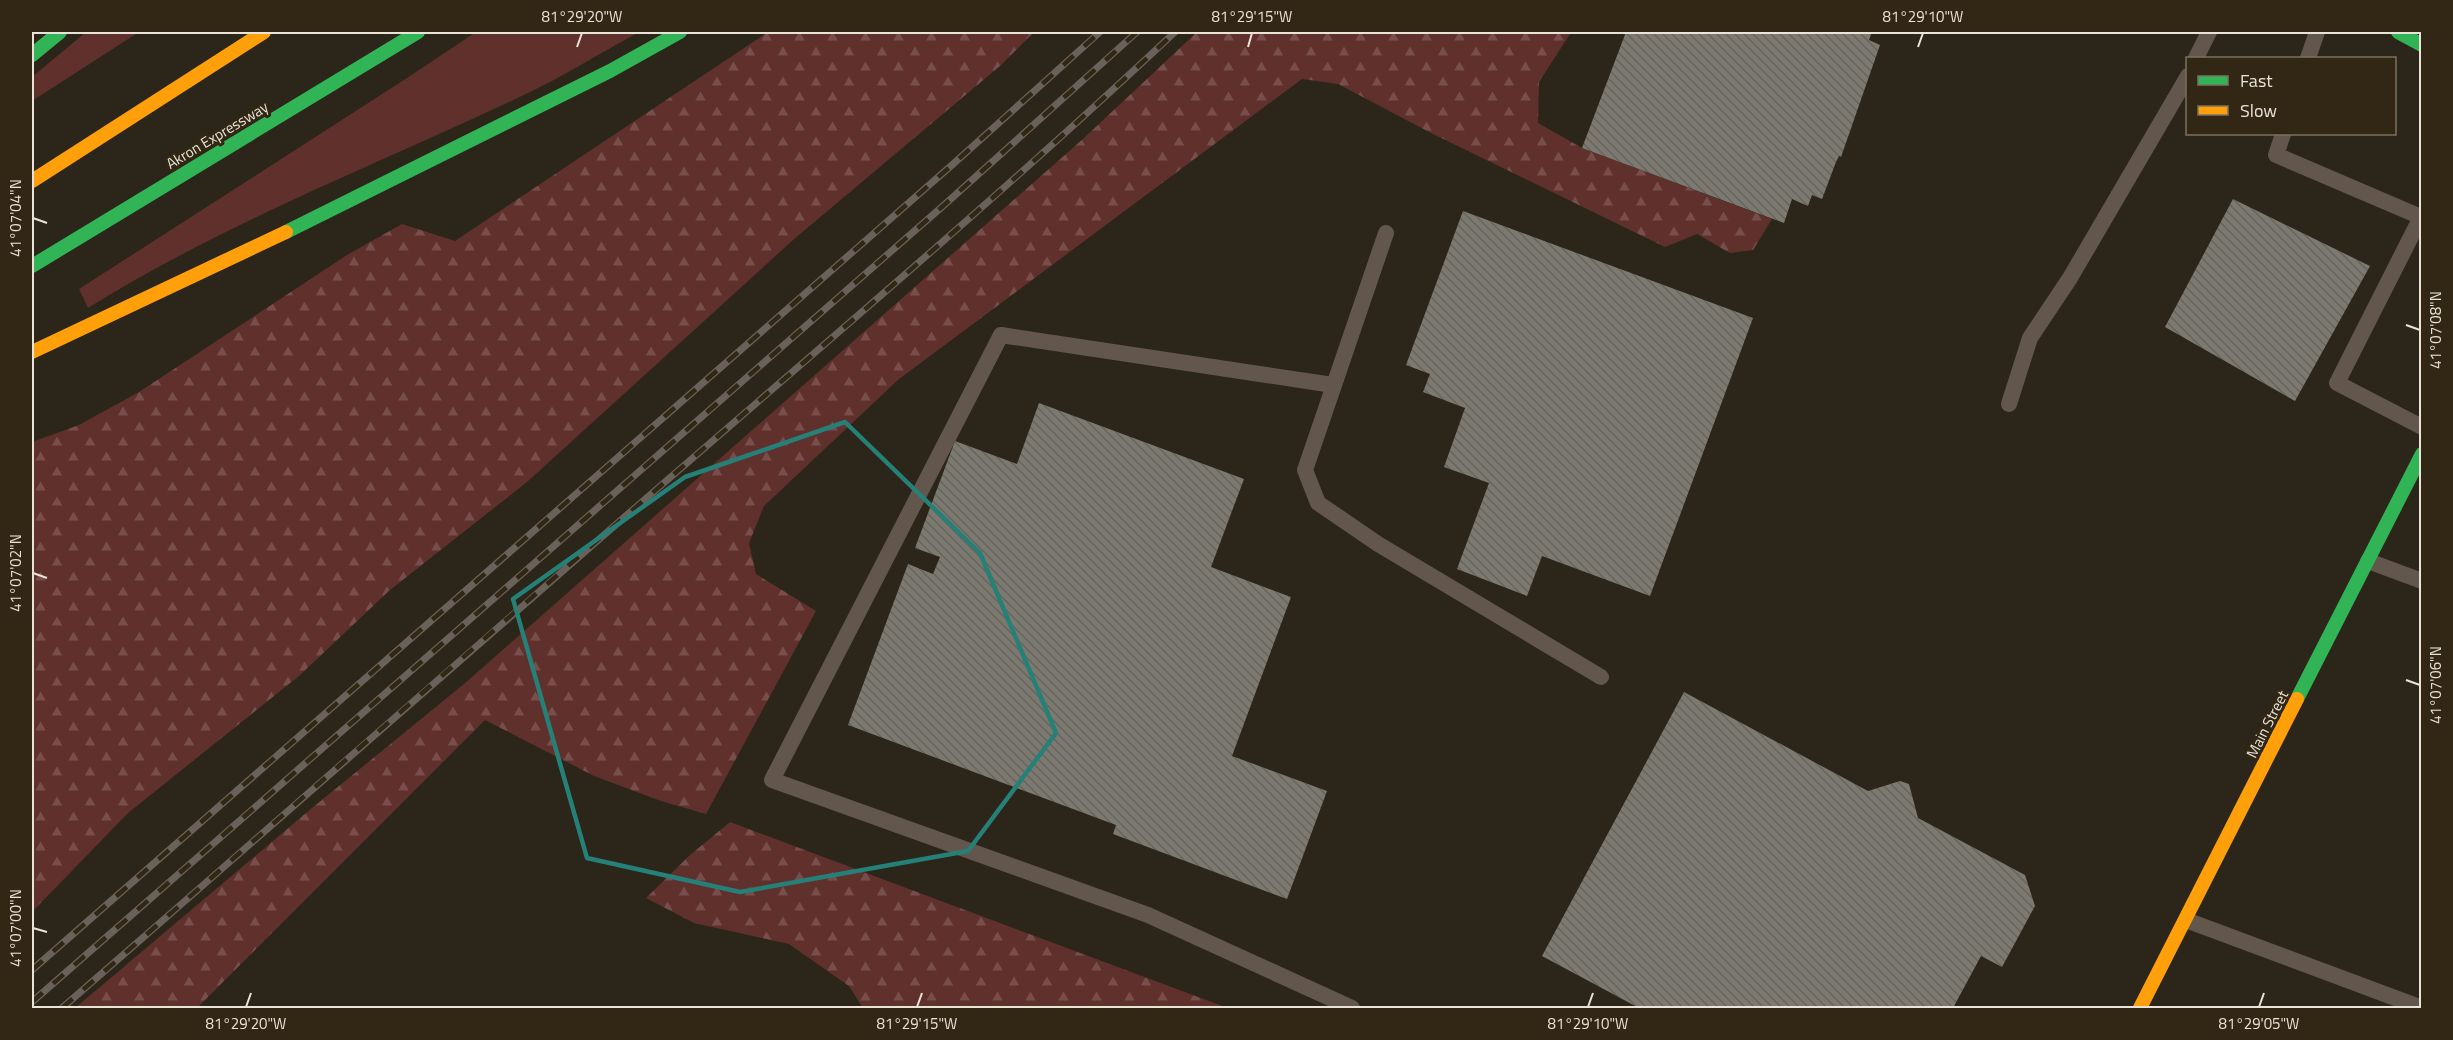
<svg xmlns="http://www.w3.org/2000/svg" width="2453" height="1040" font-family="'Titillium Web',sans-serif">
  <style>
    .green { fill: #60302d }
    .forest { fill: url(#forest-firs) }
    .building { fill: url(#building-back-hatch) }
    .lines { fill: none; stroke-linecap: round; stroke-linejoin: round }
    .lane { stroke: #63564d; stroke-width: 16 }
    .fast { stroke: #30b455; stroke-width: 14 }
    .slow { stroke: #ff9f0a; stroke-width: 14 }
    .rail-casing { stroke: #6a615a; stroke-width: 7 }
    .rail { stroke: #312714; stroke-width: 4.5; stroke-dasharray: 14; stroke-linecap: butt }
    .marked { fill: none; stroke: #258178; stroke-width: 4.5; stroke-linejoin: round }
    .ticks { fill: none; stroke: #eae3d7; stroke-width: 2 }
    .labels { text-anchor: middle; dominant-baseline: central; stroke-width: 6; stroke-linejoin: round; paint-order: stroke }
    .street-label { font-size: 15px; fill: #eae3d7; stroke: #312714 }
    .neatline { fill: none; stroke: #eae3d7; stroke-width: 2 }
    .ticks-label { font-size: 15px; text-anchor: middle; fill: #eae3d7 }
  </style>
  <defs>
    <pattern id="forest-firs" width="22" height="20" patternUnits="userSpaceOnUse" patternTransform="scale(1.5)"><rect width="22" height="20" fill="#60302d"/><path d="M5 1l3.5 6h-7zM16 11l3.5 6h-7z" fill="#774e4b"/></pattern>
    <pattern id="building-back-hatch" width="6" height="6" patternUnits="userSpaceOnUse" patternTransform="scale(1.5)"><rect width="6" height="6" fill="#7c7a70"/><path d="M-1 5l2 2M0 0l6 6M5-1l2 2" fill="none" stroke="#66645d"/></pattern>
  </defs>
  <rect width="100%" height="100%" fill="#2b251a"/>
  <path class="green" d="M86,32H139L32,101V77Z
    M476,32H639C602,52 566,75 528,93C379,164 228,221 88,308L79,289L407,78Z"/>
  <path class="forest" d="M768,32H1034L1000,66L793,240L527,482L390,590L299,676L128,813L32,912V442L79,425L139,392L347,255L402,224L455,241Z
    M1197,32H1569L1570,34L1539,82L1538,123L1582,148L1772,219L1753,250L1730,253L1697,234L1665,247L1433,134L1338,84L1302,79L899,379L764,506L749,543L756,574L816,611L706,814L661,801L594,776L485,720L197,1008H75L312,808L464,684L1084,138Z
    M730,822L1190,994L1228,1008H863L849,986L789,944L694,923L646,898L690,855Z"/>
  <path class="building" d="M1626,32H1872L1869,40L1880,45L1841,157L1839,156L1836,162L1822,199L1812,195L1808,206L1792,199L1784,223L1582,148Z
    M2233,199L2370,266L2295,401L2165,327Z
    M1463,211L1753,318L1650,596L1542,556L1527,596L1457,569L1489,483L1444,467L1465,408L1423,392L1430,374L1406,365Z
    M1039,403L1244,479L1211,567L1291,597L1232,756L1327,791L1287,899L1113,834L1116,825L848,725L908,564L933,574L940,557L915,548L955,441L1017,464Z
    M1684,692L1868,791L1900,781L1909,784L1918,818L2025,875L2035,906L2002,967L1981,956L1953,1008H1639L1542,956Z"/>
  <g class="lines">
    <path class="lane" d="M2196,58L2209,32
      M2308,58L2317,32
      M2283,134L2276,155L2421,217L2337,383L2422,427
      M1386,233L1305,470L1318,503L1378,544L1601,677
      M1333,385L1001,335L772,780L1148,915L1352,1008
      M2009,404L2030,338L2070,278L2188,76
      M2368,561L2422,581
      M2186,920L2422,1008"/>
    <path class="fast" d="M2398,32L2422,45
      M32,55L60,32
      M286,232L610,71L680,32
      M32,266L418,32
      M2297,699L2422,454"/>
    <path class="slow" d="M32,181L264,32
      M32,352L286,232
      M2140,1008L2297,699"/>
    <g class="rail-casing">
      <path id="rail" d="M32,970L952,165L1100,32
        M32,1002L943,206L1137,32
        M62,1008C251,844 438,678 628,514C811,355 998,198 1175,32"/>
    </g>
    <use href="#rail" class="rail"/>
  </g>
  <path class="marked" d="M845,422L980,553L1056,733L968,851L740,892L587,858L513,599L685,477Z"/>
  <path class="ticks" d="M577,47L582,33M1248,47L1252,33M1918,47L1923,33M33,218L47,223M2406,325L2420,330M33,573L47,578M2406,680L2420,685M33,928L47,932M246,1007L251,993M917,1007L922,993M1588,1007L1593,993M2259,1007L2264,993"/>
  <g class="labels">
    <g class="street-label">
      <text transform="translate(217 135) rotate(-31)">Akron Expressway</text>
      <text transform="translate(2267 724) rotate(-63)">Main Street</text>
    </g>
  </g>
  <rect width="2453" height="1040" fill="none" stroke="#312714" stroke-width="66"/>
  <rect x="2186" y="57" width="210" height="78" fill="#312714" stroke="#7b7262" stroke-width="1.5"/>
  <rect x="2198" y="76" width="30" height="9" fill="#30b455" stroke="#7b7262" stroke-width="1.5"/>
  <text x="2240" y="87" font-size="18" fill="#eae3d7">Fast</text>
  <rect x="2198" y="106" width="30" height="9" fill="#ff9f0a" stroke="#7b7262" stroke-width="1.5"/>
  <text x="2240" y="117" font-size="18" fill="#eae3d7">Slow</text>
  <rect x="33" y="33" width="2387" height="974" class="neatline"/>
  <g class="ticks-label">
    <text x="582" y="22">81°29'20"W</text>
    <text x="1252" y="22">81°29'15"W</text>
    <text x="1923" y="22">81°29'10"W</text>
    <text transform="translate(16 218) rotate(-90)" y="5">41°07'04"N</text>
    <text transform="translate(2436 330) rotate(-90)" y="5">41°07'08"N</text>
    <text transform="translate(16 573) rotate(-90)" y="5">41°07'02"N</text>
    <text transform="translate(2436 685) rotate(-90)" y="5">41°07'06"N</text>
    <text transform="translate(16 928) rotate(-90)" y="5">41°07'00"N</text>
    <text x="246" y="1029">81°29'20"W</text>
    <text x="917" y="1029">81°29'15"W</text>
    <text x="1588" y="1029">81°29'10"W</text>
    <text x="2259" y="1029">81°29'05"W</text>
  </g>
</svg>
